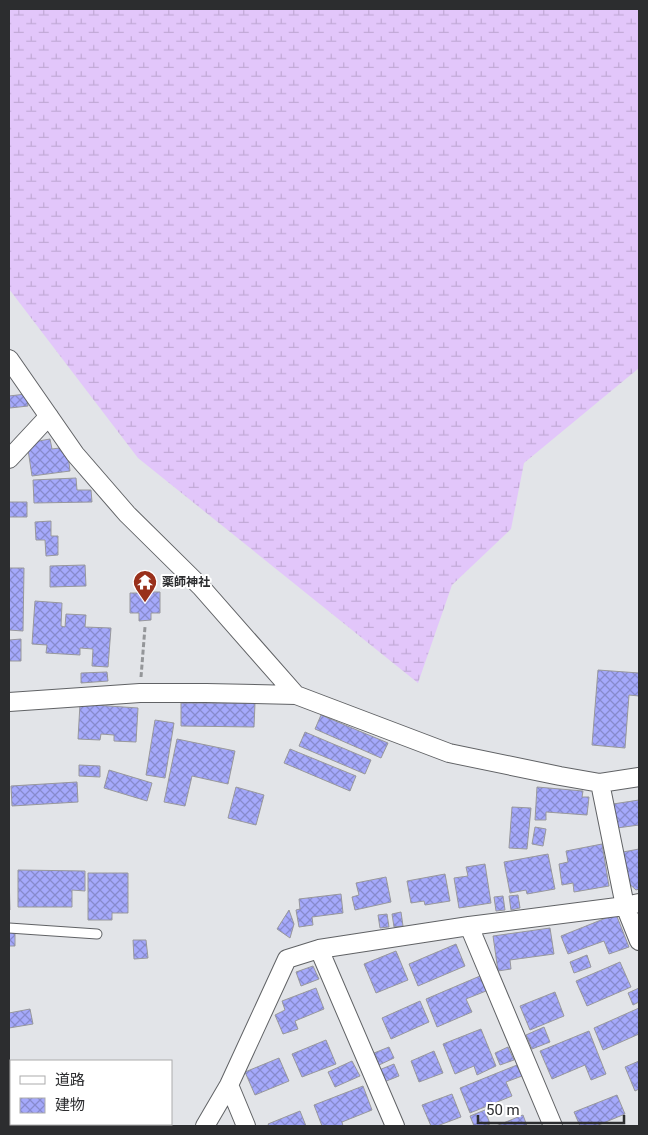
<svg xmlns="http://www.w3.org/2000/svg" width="648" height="1135" font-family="Roboto,'Noto Sans JP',sans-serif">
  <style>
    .wetland { fill: url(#wetland-marsh) }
    .building { fill: url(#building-cross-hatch); stroke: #98989c }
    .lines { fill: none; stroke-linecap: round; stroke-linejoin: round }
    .service-casing { stroke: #606265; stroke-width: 11 }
    .minor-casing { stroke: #606265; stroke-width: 20 }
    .path { stroke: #949699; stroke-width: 3; stroke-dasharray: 5 2.5; stroke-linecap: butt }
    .service { stroke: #fff; stroke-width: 9 }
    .minor { stroke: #fff; stroke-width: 18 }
    .labels { text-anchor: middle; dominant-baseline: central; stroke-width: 4; stroke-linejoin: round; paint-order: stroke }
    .poi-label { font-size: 12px; font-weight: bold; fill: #2c2d2f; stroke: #fff; text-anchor: start }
  </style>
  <defs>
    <pattern id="wetland-marsh" width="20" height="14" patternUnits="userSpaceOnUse" patternTransform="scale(1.25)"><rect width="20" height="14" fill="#e2c6fa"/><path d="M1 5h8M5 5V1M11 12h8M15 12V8" fill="none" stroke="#c2aad7"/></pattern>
    <pattern id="building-cross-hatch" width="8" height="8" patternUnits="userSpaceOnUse" patternTransform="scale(1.25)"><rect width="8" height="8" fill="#a5a9fb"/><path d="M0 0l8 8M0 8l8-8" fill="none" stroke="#878acc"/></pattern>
  </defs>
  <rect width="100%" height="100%" fill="#e2e4e8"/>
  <path class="wetland" d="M9,9H639V368L524,463L511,529L452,585L418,683L138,458L9,289Z"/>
  <path class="building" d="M26,394L28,406L10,408L9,396Z
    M50,439L52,449L67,447L70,471L32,476L27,443Z
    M76,478L77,490H91L92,502L34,503L33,480Z
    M9,502H27V517H9Z
    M51,521V536H58V555L46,556L45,540H36L35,522Z
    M85,565L86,586L50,587V566Z
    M9,568H24L23,631L9,630Z
    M136,574H153V586H150L151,592H160V613H151V620L139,621V613H130V593H139V585H136Z
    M35,601L62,603L61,626L65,627L66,614L86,615L85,627L111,628L108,667L92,666L93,649L80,648V655L46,653L47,645L32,644Z
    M21,639V661H9V640Z
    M598,670L639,673V696L629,695L625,748L592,745Z
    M107,672L108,681L81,683V673Z
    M181,703H255L254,727L181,726Z
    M80,704L138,708L136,742L114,741V735L101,734L100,740L78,739Z
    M321,715L388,743L381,758L315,729Z
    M155,720L174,723L165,778L146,775Z
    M305,732L371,760L365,774L299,746Z
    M177,739L235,751L228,784L192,776L185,806L164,802Z
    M290,749L356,776L350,791L284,763Z
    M79,765L100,766V777L79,776Z
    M109,770L152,783L147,801L104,788Z
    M77,782L78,802L12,806L11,786Z
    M236,787L264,795L256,825L228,818Z
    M537,787L583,791L582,797H589L587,815L546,812V820H535Z
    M639,800V825L617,828L613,804Z
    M512,807L531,808L527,849L509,848Z
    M535,827L546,829L543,846L532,844Z
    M602,844L609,886L574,892L573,883L562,885L559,864L568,862L566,851Z
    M639,849V889L636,890L626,881L623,852Z
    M548,854L555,889L527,894L526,890L510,893L504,862Z
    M485,864L491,903L459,908L454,878L468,876L466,867Z
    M18,870L85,871V891L72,890V907H18Z
    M88,873H128V913H112V920H88Z
    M445,874L450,901L425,905L424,901L411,903L407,881Z
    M9,875L10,910H9Z
    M386,877L391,902L355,910L352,897L359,895L356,883Z
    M341,894L343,913L312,917L313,925L299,927L296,910L300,909L299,899Z
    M518,895L520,908L511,910L509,896Z
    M503,896L505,910L496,911L494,897Z
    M289,910L294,924L290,938L277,929Z
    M401,912L403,926L394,927L392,914Z
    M387,914L389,927L380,928L378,915Z
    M616,914L629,947L609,954L604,941L568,954L561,936Z
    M550,928L554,954L510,960L511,969L498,971L493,936Z
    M9,931H15V946H9Z
    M133,940H146L148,958L134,959Z
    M456,944L465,966L418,986L409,964Z
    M396,951L408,980L376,993L364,964Z
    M587,955L591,967L574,973L570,962Z
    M620,962L631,987L587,1006L576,981Z
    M313,966L319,979L301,986L296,972Z
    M480,976L486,991L466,999L472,1012L437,1027L426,999Z
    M316,988L324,1009L295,1021L298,1029L283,1034L275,1015L285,1010L282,1001Z
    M639,988V1002L633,1005L628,993Z
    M555,992L564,1016L530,1030L520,1006Z
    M420,1001L429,1022L391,1039L382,1018Z
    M639,1008V1034L603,1050L594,1028Z
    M30,1009L33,1024L9,1028V1013Z
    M544,1027L550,1042L532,1049L526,1035Z
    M481,1029L496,1066L477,1075L474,1066L455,1074L443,1044Z
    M589,1031L606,1074L591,1080L585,1065L552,1079L540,1051Z
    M326,1040L336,1064L302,1077L292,1054Z
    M389,1047L394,1058L379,1065L374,1053Z
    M508,1047L514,1060L500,1065L495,1053Z
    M434,1051L443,1073L419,1082L411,1061Z
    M279,1058L289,1081L255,1095L245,1072Z
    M352,1061L360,1076L335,1087L328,1072Z
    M639,1061V1089L635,1091L625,1067Z
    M394,1064L399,1076L384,1082L379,1070Z
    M517,1065L522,1076L506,1082L512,1096L470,1113L460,1088Z
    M9,1069H11V1091H9Z
    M363,1086L372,1110L342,1122L343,1126H322L314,1105Z
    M452,1094L461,1117L437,1126H431L422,1105Z
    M617,1095L625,1114L596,1126H580L574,1112Z
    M485,1110L490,1124L484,1126H474L470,1116Z
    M300,1111L306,1126H269L268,1124Z
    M523,1115L527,1126H496Z
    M45,1124H99L100,1126H46Z
    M109,1124H121L122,1126H110Z"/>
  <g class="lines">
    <g class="service-casing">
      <path id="service" d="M9,928L97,934"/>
    </g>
    <g class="minor-casing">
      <path id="minor" d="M9,359L75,454L127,514L201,587L296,695
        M9,459L49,416
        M9,702L140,693H206L296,695L449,753L560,776L600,783L639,777
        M600,783L625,906L639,941
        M469,926L553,1126
        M319,949L395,1126
        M229,1085L246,1126
        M205,1126L229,1085L287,959L319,949L469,926L625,906L639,903"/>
    </g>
    <path class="path" d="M141,677L145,627"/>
    <use href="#service" class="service"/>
    <use href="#minor" class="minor"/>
  </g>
  <defs>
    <g id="temple-pin" transform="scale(1.25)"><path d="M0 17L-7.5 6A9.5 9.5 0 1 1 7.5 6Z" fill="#99301b" stroke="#fff"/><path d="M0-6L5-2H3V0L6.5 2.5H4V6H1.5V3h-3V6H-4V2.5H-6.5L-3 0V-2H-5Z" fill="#fff"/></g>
  </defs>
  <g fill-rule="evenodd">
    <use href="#temple-pin" x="145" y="582"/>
  </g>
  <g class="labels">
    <g class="poi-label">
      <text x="162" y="582">薬師神社</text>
    </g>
  </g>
  <rect width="648" height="1135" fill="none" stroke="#2c2d2f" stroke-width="20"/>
  <rect x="10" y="1060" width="162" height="65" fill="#ffffff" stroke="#ababac"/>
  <rect x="20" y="1076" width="25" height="8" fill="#ffffff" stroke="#ababac"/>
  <text x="55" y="1085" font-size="15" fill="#2c2d2f">道路</text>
  <rect x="20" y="1098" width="25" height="15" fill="url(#building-cross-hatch)" stroke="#ababac"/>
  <text x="55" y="1110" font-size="15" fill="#2c2d2f">建物</text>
  <path d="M478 1115v8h146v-8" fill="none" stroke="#2c2d2f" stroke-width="2.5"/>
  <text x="486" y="1115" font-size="15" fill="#2c2d2f" stroke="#ffffff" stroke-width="4" paint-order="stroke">50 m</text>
</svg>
